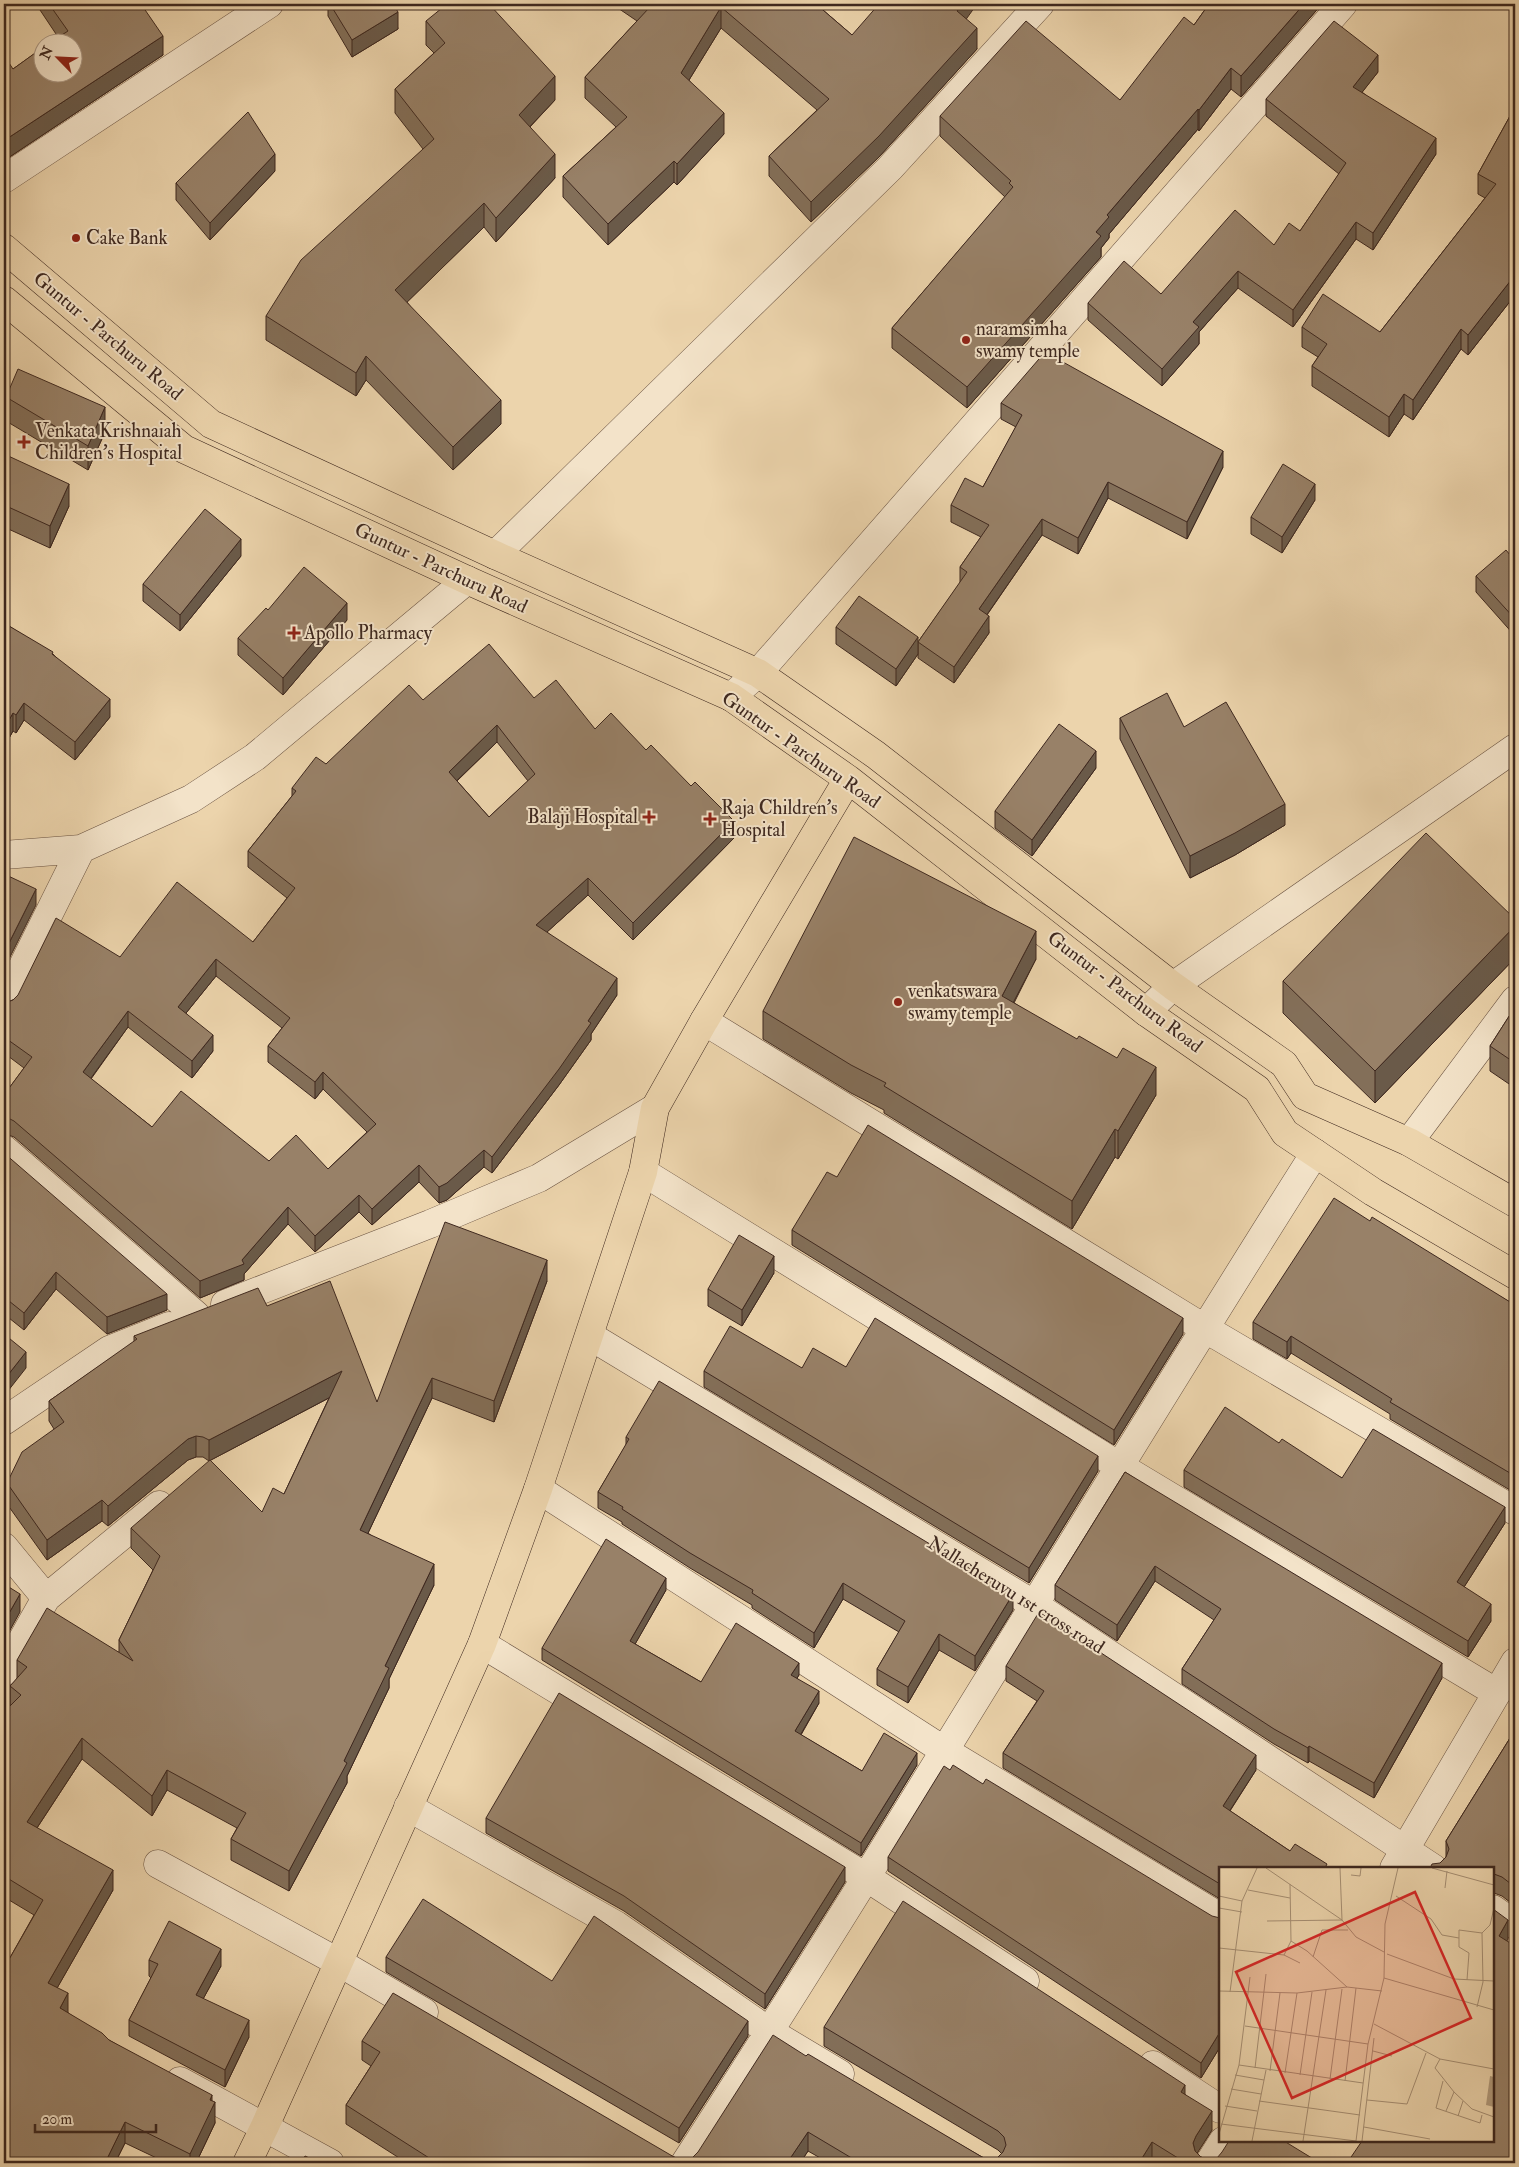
<svg xmlns="http://www.w3.org/2000/svg" width="1519" height="2167" font-family="'IM FELL Double Pica',serif">
  <style>
    .lines { fill: none; stroke-linecap: round; stroke-linejoin: round }
    .minor-casing { stroke: #6a5342; stroke-width: 29 }
    .major-casing { stroke: #3e281f; stroke-width: 29 }
    .minor { stroke: #f3e3c9; stroke-width: 28 }
    .major { stroke: #ecd4ac; stroke-width: 28 }
    .wall { fill: #836f59; stroke: #3e281f; fill-rule: evenodd }
    .shaded-wall { fill: #6a5a49; stroke: #3e281f }
    .building { fill: #988168; stroke: #3e281f; fill-rule: evenodd }
    .poi-dot { fill: #8f2418; stroke: #f3e3c9; stroke-width: 2 }
    .labels { text-anchor: middle; dominant-baseline: central; stroke-width: 4; stroke-linejoin: round; paint-order: stroke }
    .poi-label { font-size: 19px; fill: #3e281f; stroke: #f3e3c9; text-anchor: start }
    .street-label { font-size: 19px; fill: #3e281f; stroke: #f3e3c9 }
    .inset-road { fill: none; stroke: #a68f74; stroke-width: 1 }
    .view { fill: #d62828; fill-opacity: 0.15; stroke: #d62828; stroke-width: 2.5 }
    .inset-edge { fill: none; stroke: #3e281f; stroke-width: 2.5 }
  </style>
  <rect width="100%" height="100%" fill="#ecd4ac"/>
  <filter id="stains"><feTurbulence type="fractalNoise" baseFrequency=".004" numOctaves="4"/><feColorMatrix values="0 0 0 0 .2 0 0 0 0 .09 0 0 0 0 .02 0 0 0 .5 -.17"/></filter>
  <radialGradient id="worn" r=".72"><stop offset=".6" stop-color="#630" stop-opacity="0"/><stop offset="1" stop-color="#630" stop-opacity=".3"/></radialGradient>
  <g class="lines">
    <g class="minor-casing">
      <path id="minor" d="M4,179L269,4
        M495,555L890,168L1040,4
        M731,697L758,673L1343,4
        M4,855L81,849L191,799L255,757L467,580
        M4,1004L81,849
        M1146,1012L1173,986L1515,748
        M704,1021L1204,1328L1515,1511
        M1409,1142L1515,1000
        M4,1149L196,1315
        M643,1172L1121,1467L1497,1693
        M225,1304L430,1224L539,1178L655,1108
        M590,1336L1033,1604L1433,1868
        M4,1421L109,1350L169,1326
        M538,1489L945,1751L1220,1917
        M4,1547L46,1598
        M482,1644L866,1877L1025,1981
        M4,1672L46,1598L159,1505
        M408,1807L616,1925L770,2032L840,2074
        M158,1864L338,1962L424,2012
        M1394,1868L1515,1662
        M1493,1909L1515,1925
        M1153,2065L1220,2109
        M180,2081L330,2163
        M685,2163C901,1830 1102,1488 1315,1153
        M1209,2163L1223,2141"/>
    </g>
    <g class="major-casing">
      <path id="major" d="M4,248L211,424L495,555L758,673L876,755L1173,986L1284,1064L1305,1096L1409,1142L1515,1203
        M4,300L184,449L467,580L731,697L848,779L1146,1012L1257,1089L1285,1133L1373,1192L1515,1275
        M247,2163L265,2126L482,1644L538,1489L643,1172L655,1108L704,1021L848,779"/>
    </g>
    <use href="#minor" class="minor"/>
    <use href="#major" class="major"/>
  </g>
  <path class="wall" d="M36,4H141L163,55L5,160L4,159V67L13,69L58,37Z
    M328,4H393L398,29L352,57L328,16Z
    M612,4H816L852,35L966,19L977,49L879,157L811,222L769,176V156L817,110L721,28L689,80L724,134L677,185L674,182L608,245L563,197V176L616,127L585,98V77L637,21Z
    M1209,4H1322L1241,97L1231,89L1199,131L1198,129L1109,234V238L1101,248V257L967,408L892,348V328L1005,197L940,136V116L1120,100L1194,25Z
    M426,21L555,100L530,127L555,178L496,242L484,227L407,302L501,424L453,470L366,380L356,396L266,340V316L423,149L395,113V89L434,53L426,45Z
    M1378,72L1362,92L1436,154L1373,250L1356,239L1293,327L1238,288L1199,332V344L1162,386L1088,320V303L1161,294L1274,245L1300,231L1339,174L1266,116V99Z
    M1515,107V295L1468,355L1461,349L1413,420L1404,414L1389,437L1312,386V366L1318,357L1302,347V327L1380,332L1485,198L1478,194V174Z
    M275,171L210,240L176,200V183Z
    M6,397L105,432L88,470L6,421Z
    M1001,403L1223,467L1187,539L1108,498L1078,554L1042,535L987,615L989,633L954,683L918,658V642L960,583V567L981,537L951,522V505L983,487L1016,427L1001,419Z
    M4,454L69,506L50,548L4,527Z
    M1315,500L1282,553L1251,534V517Z
    M241,556L180,631L143,601V584Z
    M1515,561V636L1476,592V576Z
    M268,610L347,620L283,695L238,655V638Z
    M4,623L53,654L110,717L75,760L24,720L16,733L13,731L4,747Z
    M836,627L918,654L896,686L836,644Z
    M534,698L595,729L646,750L734,838L633,940L588,895L547,932L617,995L591,1034V1040L559,1085L492,1173L484,1167L447,1200L439,1203L419,1182L372,1225L359,1212L315,1252L288,1224L244,1274V1280L200,1298L14,1137L6,1134H4V1095L24,1068L4,1053V1003H5L120,957L253,942L287,898L248,867V851L292,796V788L326,764L423,700ZM497,742L528,781L489,817L457,781ZM216,976L282,1028L268,1046V1062L315,1099L323,1089L367,1132L328,1169L269,1161L152,1127L91,1079L128,1027L192,1078L213,1051L186,1013Z
    M1120,718L1285,825L1235,855L1190,878L1120,739Z
    M1096,768L1032,856L995,828V811Z
    M1515,919V958L1375,1103L1283,1013V981Z
    M1036,959L1014,1003L1156,1095L1118,1159L1115,1157L1072,1229L884,1113V1110L851,1093L763,1039V1011Z
    M1515,1007V1088L1490,1071V1046Z
    M4,1153L167,1310L107,1334L56,1289L24,1330L4,1314Z
    M837,1177L1183,1334L1114,1445L792,1245V1230Z
    M1370,1221L1515,1305V1493L1390,1419V1414L1291,1353L1287,1359L1253,1339V1322Z
    M774,1273L742,1326L708,1306V1289Z
    M547,1281L494,1422L432,1398L368,1533L434,1585L389,1679V1688L347,1776V1783L289,1891L231,1860V1839L237,1828L167,1790L152,1816L82,1759L37,1828L113,1890L57,1988L68,2013L109,2040L212,2101L215,2123L196,2163H167L125,2143L115,2163H4L7,1963L34,1915L4,1897V1712L10,1705V1686L17,1679V1660L119,1652V1640L153,1570L131,1548V1528L262,1512L284,1494L329,1398L209,1461L203,1457H196L188,1460L108,1526L102,1521L47,1560L7,1504V1483L54,1429L49,1421V1401L134,1342V1336L267,1306L377,1402Z
    M846,1367L1098,1471L1029,1583L704,1387V1371Z
    M626,1437L1013,1610L975,1671L939,1650L908,1703L877,1685V1669L899,1632L843,1599L814,1648L752,1608V1605L690,1568L622,1524V1522L598,1508V1492L626,1445Z
    M1279,1443L1342,1478L1505,1523L1464,1587L1491,1621L1468,1657L1184,1487V1470Z
    M1125,1472L1442,1678L1374,1798L1309,1761L1308,1763L1274,1744L1182,1684V1669L1214,1620L1155,1581L1117,1641L1055,1600V1585Z
    M666,1590L635,1644L701,1682L799,1675L797,1678L819,1703L801,1735L862,1771L917,1765L861,1856L542,1660V1648Z
    M1006,1666L1256,1770L1230,1811L1290,1851L1327,1868H1220V1899L1003,1768V1753L1037,1701L1006,1681Z
    M1515,1730V1906L1502,1896L1494,1893L1493,1894V1868L1440,1863L1446,1857V1841Z
    M486,1818L845,1882L765,2009L624,1911L486,1833Z
    M888,1857L1220,2047L1201,2078L888,1871Z
    M386,1957L748,2036L679,2143L386,1972Z
    M149,1960L221,1966L203,1999L249,2037L225,2087L129,2036V2020L151,1978L149,1976Z
    M824,2027L1185,2094L1212,2130L1197,2153L1201,2157L1209,2160L1320,2163H1156L1152,2161L1151,2163H829L808,2151L800,2163H407L346,2124V2105L371,2066L362,2060V2041L674,2157L681,2160L692,2158L806,2056L982,2157L989,2160L997,2158L1002,2154L998,2150L824,2046Z"/>
  <path class="shaded-wall" d="M962,4H977L957,32V11Z
    M1304,4H1322L1241,97V76Z
    M721,7V28L681,93V73Z
    M398,12V29L352,57V40Z
    M977,28V49L879,157L811,222V202Z
    M163,36V55L5,160V140Z
    M1378,55V72L1353,104V87Z
    M1231,68V89L1199,131V110Z
    M555,76V100L519,138V115Z
    M1198,109V129L1109,234V238L1101,248V257L967,408V387L1096,232L1107,215Z
    M724,113V134L677,185V164Z
    M1436,138V154L1373,250V233Z
    M275,154V171L210,240V223Z
    M555,154V178L496,242V218Z
    M674,161V182L608,245V224Z
    M484,203V227L395,314V290Z
    M1356,222V239L1293,327V310Z
    M1238,271V288L1199,332V344L1162,386V369L1193,322Z
    M1515,275V295L1468,355V335Z
    M1461,329V349L1413,420V400Z
    M366,356V380L356,396V373Z
    M1404,394V414L1389,437V417Z
    M501,400V424L453,470V447Z
    M105,407V432L88,470V446Z
    M1223,451V467L1187,539V522Z
    M1108,482V498L1078,554V538Z
    M69,484V506L50,548V526Z
    M1315,484V500L1282,553V537Z
    M1042,519V535L979,626V609Z
    M241,539V556L180,631V615Z
    M347,603V620L283,695V678Z
    M989,616V633L954,683V667Z
    M918,637V654L896,686V669Z
    M110,699V717L75,760V742Z
    M24,703V720L16,733V715Z
    M13,713V731L4,747V729Z
    M497,725V742L449,788V772Z
    M1096,751V768L1032,856V840Z
    M1285,804V825L1235,855L1190,878V856Z
    M734,821V838L633,940V923Z
    M588,878V895L536,942V925Z
    M36,889V905L4,969V953Z
    M1515,926V958L1375,1103V1071Z
    M1036,931V959L1002,1024V996Z
    M216,959V976L178,1023V1007Z
    M617,978V995L591,1034V1040L559,1085L492,1173V1157L588,1021Z
    M128,1011V1027L83,1089V1072Z
    M213,1035V1051L192,1078V1061Z
    M1156,1067V1095L1118,1159V1131Z
    M323,1072V1089L315,1099V1082Z
    M1115,1129V1157L1072,1229V1201Z
    M484,1150V1167L447,1200L439,1203V1187Z
    M419,1165V1182L372,1225V1209Z
    M359,1195V1212L315,1252V1236Z
    M288,1207V1224L244,1274V1280L200,1298V1281L242,1260Z
    M774,1256V1273L742,1326V1310Z
    M547,1260V1281L494,1422V1401Z
    M56,1272V1289L24,1330V1313Z
    M167,1294V1310L107,1334V1317Z
    M1183,1318V1334L1114,1445V1430Z
    M1291,1336V1353L1287,1359V1342Z
    M26,1352V1368L4,1396V1380Z
    M342,1371V1391L209,1461V1440Z
    M432,1378V1398L360,1550V1530Z
    M196,1436V1457L188,1460L108,1526V1506L188,1439Z
    M1098,1456V1471L1029,1583V1568Z
    M102,1500V1521L47,1560V1540Z
    M1505,1507V1523L1457,1598V1582Z
    M434,1564V1585L389,1679V1688L347,1776V1783L289,1891V1871L344,1761L385,1666Z
    M1155,1566V1581L1117,1641V1625Z
    M666,1578V1590L630,1653V1641Z
    M843,1583V1599L814,1648V1633Z
    M20,1594V1612L4,1641V1622Z
    M1013,1594V1610L975,1671V1656Z
    M1491,1604V1621L1468,1657V1641Z
    M939,1634V1650L908,1703V1687Z
    M799,1663V1675L791,1687V1675Z
    M1442,1663V1678L1374,1798V1783Z
    M819,1691V1703L795,1744V1731Z
    M82,1738V1759L27,1843V1822Z
    M1309,1746V1761L1308,1763V1748Z
    M917,1753V1765L861,1856V1843Z
    M1256,1755V1770L1223,1821V1806Z
    M167,1770V1790L152,1816V1796Z
    M845,1867V1882L765,2009V1994Z
    M113,1870V1890L48,2004V1983Z
    M1508,1920V1939L1499,1955V1936Z
    M221,1949V1966L196,2012V1995Z
    M68,1993V2013L60,2008Z
    M249,2020V2037L225,2087V2070Z
    M748,2021V2036L679,2143V2128Z
    M1220,2032V2047L1201,2078V2063Z
    M1185,2085V2104L1181,2092Z
    M212,2095V2108L215,2102V2123L196,2163H190V2154Z
    M1212,2111V2130L1196,2155L1193,2143L1196,2136Z
    M125,2122V2143L115,2163H105Z
    M808,2132V2151L800,2163H787Z
    M1152,2142V2161L1151,2163H1139Z"/>
  <path class="building" d="M49,4H141L163,36L5,140L4,139V67L9,63L13,69L42,48V72H72V42H51L68,31Z
    M330,4H393L398,12L352,40Z
    M447,4H489L555,76L519,115L555,154L496,218L484,203L395,290L501,400L453,447L366,356L356,373L266,316L301,260L434,139L395,89L445,43L426,21Z
    M643,4H816L852,35L879,4H962L957,11L977,28L879,136L811,202L769,156L829,99L721,7L681,73L724,113L677,164L674,161L608,224L563,176L627,117L585,77L649,8Z
    M1209,4H1304L1241,76L1231,68L1199,110L1198,109L1107,215L1109,217L1096,232L1101,236L967,387L892,328L1013,187L1009,183L1011,181L940,116L1026,21L1120,100L1184,17L1194,25Z
    M1334,21L1378,55L1353,87L1436,138L1373,233L1356,222L1293,310L1238,271L1193,322L1199,327L1162,369L1088,303L1124,261L1161,294L1235,210L1274,245L1289,223L1300,231L1346,163L1266,99Z
    M1515,107V275L1468,335L1461,329L1413,400L1404,394L1389,417L1312,366L1327,344L1302,327L1323,294L1380,332L1496,184L1478,174Z
    M248,112L275,154L210,223L176,183Z
    M1045,352L1223,451L1187,522L1108,482L1078,538L1042,519L979,609L989,616L954,667L918,642L967,572L960,567L989,525L951,505L965,478L983,487L1022,415L1001,403Z
    M18,369L105,407L88,446L6,397Z
    M4,454L69,484L50,526L4,505Z
    M1283,464L1315,484L1282,537L1251,517Z
    M205,509L241,539L180,615L143,584Z
    M1506,550L1515,561V619L1476,576Z
    M304,567L347,603L283,678L238,638L266,608L268,610Z
    M859,596L918,637L896,669L836,627Z
    M4,623L53,652L52,654L110,699L75,742L24,703L16,715L13,713L4,729Z
    M489,644L534,698L556,680L595,729L611,713L646,750L651,745L691,786L695,782L734,821L633,923L588,878L536,925L617,978L588,1021L591,1023L559,1069L492,1157L484,1150L447,1183L439,1187L419,1165L372,1209L359,1195L315,1236L288,1207L242,1260L244,1264L200,1281L14,1121L6,1117H4V1095L32,1057L4,1037V1003H5L13,1000L18,995L56,918L120,957L177,882L253,942L295,888L248,851L296,791L292,788L316,757L326,764L409,685L423,700ZM497,725L535,774L489,817L449,772ZM216,959L290,1018L268,1046L315,1082L323,1072L376,1124L328,1169L296,1135L269,1161L181,1091L152,1127L83,1072L128,1011L192,1061L213,1035L178,1007Z
    M1167,693L1184,727L1226,702L1285,804L1235,833L1190,856L1120,718Z
    M1059,724L1096,751L1032,840L995,811Z
    M1426,833L1515,919V926L1375,1071L1283,981Z
    M854,837L1036,931L1002,996L1077,1039L1079,1036L1117,1058L1123,1048L1156,1067L1118,1131L1115,1129L1072,1201L884,1086L886,1083L851,1065L763,1011Z
    M4,874L36,889L4,953Z
    M1515,1007V1063L1490,1046Z
    M868,1125L1183,1318L1114,1430L792,1230L827,1172L837,1177Z
    M4,1153L167,1294L107,1317L56,1272L24,1313L4,1297Z
    M1334,1198L1370,1221L1372,1217L1515,1305V1476L1390,1402L1392,1399L1291,1336L1287,1342L1253,1322Z
    M445,1222L547,1260L494,1401L432,1378L360,1530L434,1564L385,1666L389,1668L344,1761L347,1763L289,1871L231,1839L246,1813L167,1770L152,1796L82,1738L27,1822L113,1870L48,1983L68,1993L60,2008L102,2033L109,2040L212,2095L210,2100L215,2102L190,2154L125,2122L105,2163H4V1962L7,1963L43,1900L4,1876V1783L9,1774L4,1768V1712L21,1695L10,1686L27,1667L17,1660L47,1608L133,1661L119,1640L160,1556L131,1528L210,1460L262,1512L273,1488L284,1494L342,1371L209,1440L203,1437L196,1436L188,1439L108,1506L102,1500L47,1540L7,1483L22,1452L64,1422L49,1401L137,1339L134,1336L258,1288L267,1306L330,1281L377,1402Z
    M739,1235L774,1256L742,1310L708,1289Z
    M875,1318L1098,1456L1029,1568L704,1371L730,1326L802,1368L813,1348L846,1367Z
    M4,1334L26,1352L4,1380Z
    M659,1381L1013,1594L975,1656L939,1634L908,1687L877,1669L905,1621L843,1583L814,1633L752,1593L753,1590L690,1553L622,1509L623,1507L598,1492L629,1439L626,1437Z
    M1225,1407L1279,1443L1282,1439L1342,1478L1373,1429L1505,1507L1457,1582L1491,1604L1468,1641L1184,1470Z
    M1125,1472L1442,1663L1374,1783L1309,1746L1308,1748L1274,1729L1182,1669L1221,1609L1155,1566L1117,1625L1055,1585Z
    M606,1539L666,1578L630,1641L701,1682L736,1623L799,1663L791,1675L819,1691L795,1731L862,1771L884,1733L917,1753L861,1843L542,1648Z
    M4,1584L20,1594L4,1622Z
    M1039,1612L1256,1755L1223,1806L1290,1851L1295,1844L1327,1864L1325,1868H1220V1884L1003,1753L1044,1691L1006,1666Z
    M559,1693L845,1867L765,1994L624,1896L486,1818Z
    M1515,1730V1887L1502,1877L1494,1874L1493,1875V1868H1430L1432,1864L1440,1863L1446,1857L1449,1849L1446,1841Z
    M953,1765L983,1784L986,1779L1212,1916L1220,1918V2032L1201,2063L888,1857L944,1766L950,1770Z
    M423,1899L552,1981L594,1916L748,2021L679,2128L386,1957Z
    M903,1901L1185,2085L1181,2092L1212,2111L1196,2136L1193,2143L1195,2151L1201,2157L1209,2160L1217,2158L1222,2152L1229,2141H1284L1320,2163H1186L1152,2142L1139,2163H860L808,2132L787,2163H437L346,2105L380,2052L362,2041L393,1993L674,2157L681,2160L692,2158L698,2152L773,2035L806,2056L808,2054L982,2157L989,2160L997,2158L1003,2152L1006,2145L1004,2137L998,2131L824,2027Z
    M1493,1909L1508,1920L1499,1936L1515,1946V2163H1347L1362,2141H1493Z
    M169,1921L221,1949L196,1995L249,2020L225,2070L129,2020L158,1964L149,1960Z
    M305,2156L320,2163H301Z"/>
  <g class="poi-dot">
    <circle cx="76" cy="238" r="5"/>
    <circle cx="966" cy="340" r="5"/>
    <path d="M21.5 434.5h5v5h5v5h-5v5h-5v-5h-5v-5h5z"/>
    <path d="M291.5 625.5h5v5h5v5h-5v5h-5v-5h-5v-5h5z"/>
    <path d="M646.5 809.5h5v5h5v5h-5v5h-5v-5h-5v-5h5z"/>
    <path d="M707.5 811.5h5v5h5v5h-5v5h-5v-5h-5v-5h5z"/>
    <circle cx="898" cy="1002" r="5"/>
  </g>
  <g class="labels">
    <g class="poi-label">
      <text x="86" y="238">Cake Bank</text>
      <text x="976" y="329">naramsimha<tspan x="976" dy="22">swamy temple</tspan></text>
      <text x="35" y="431">Venkata Krishnaiah<tspan x="35" dy="22">Children's Hospital</tspan></text>
      <text x="304" y="633">Apollo Pharmacy</text>
      <text x="721" y="808">Raja Children's<tspan x="721" dy="22">Hospital</tspan></text>
      <text x="638" y="817" text-anchor="end">Balaji Hospital</text>
      <text x="908" y="991">venkatswara<tspan x="908" dy="22">swamy temple</tspan></text>
    </g>
    <g class="street-label">
      <text transform="translate(108 336) rotate(40)">Guntur - Parchuru Road</text>
      <text transform="translate(441 568) rotate(25)">Guntur - Parchuru Road</text>
      <text transform="translate(801 750) rotate(35)">Guntur - Parchuru Road</text>
      <text transform="translate(1125 992) rotate(37)">Guntur - Parchuru Road</text>
      <text transform="translate(1016 1595) rotate(32)">Nallacheruvu 1st cross road</text>
    </g>
  </g>
  <g transform="translate(1219 1867)">
    <rect width="275" height="275" fill="#ecd4ac"/>
    <path d="M271,209L275,210V240L267,238Z" fill="#b19a7c"/>
    <path class="inset-road" d="M47,1L123,53L137,70L165,85M213,1L275,18M132,8L141,9L142,1M71,17L72,74L88,84L128,120M226,21L228,4M29,23L71,31M0,29L23,34M177,29L212,52L223,68L240,71M0,41L23,45M48,54L123,53L121,1M0,81L65,88L81,96M168,87L235,112L275,114M65,88L72,74M94,90L103,63H129M165,111L275,143M248,113L250,86L240,80V63L263,66M0,124L78,126L128,120L163,124M11,125L23,34L38,1M258,140L264,115L263,66L271,58L275,41M155,157L221,192L275,202M26,159L149,177M154,184L173,189M221,192L216,201L235,225L253,242L275,250M20,198L144,216M36,201L47,107M51,204L61,126M66,206L78,126M16,208L45,213M81,208L93,125M111,212L123,122M126,214L137,121M224,214L217,241L261,256L263,248M12,222L42,227M148,233L188,237L207,186M40,234L141,248M6,239L38,244M227,244L235,225M239,249L244,234M2,257L137,274M145,260L211,272M0,267L20,198L31,110M33,274L47,203M84,274L107,123M137,274L149,177L165,111L166,57L179,1M143,274L155,171"/>
    <path class="view" d="M196,25L252,151L73,231L17,105Z"/>
    <rect width="275" height="275" class="inset-edge"/>
  </g>
  <rect width="1519" height="2167" fill="none" stroke="#ecd4ac" stroke-width="20"/>
  <rect x="5" y="5" width="1509" height="2157" fill="none" stroke="#3e281f" stroke-width="2.5"/>
  <rect x="10" y="10" width="1499" height="2147" fill="none" stroke="#3e281f"/>
  <g transform="translate(58 58) rotate(294)"><circle r="24" fill="#f3e3c9" stroke="#ab9885"/>
  <path d="M0-4L9 19L0 12L-9 19Z" fill="#8f2418"/>
  <text y="-8" font-size="14" font-weight="bold" text-anchor="middle" fill="#3e281f">N</text>
  </g>
  <path d="M35 2124v8h121v-8" fill="none" stroke="#3e281f" stroke-width="2.5"/>
  <text x="42" y="2124" font-size="15" fill="#3e281f" stroke="#f3e3c9" stroke-width="4" paint-order="stroke">20 m</text>
  <rect width="100%" height="100%" filter="url(#stains)"/>
  <rect width="100%" height="100%" fill="url(#worn)"/>
</svg>
